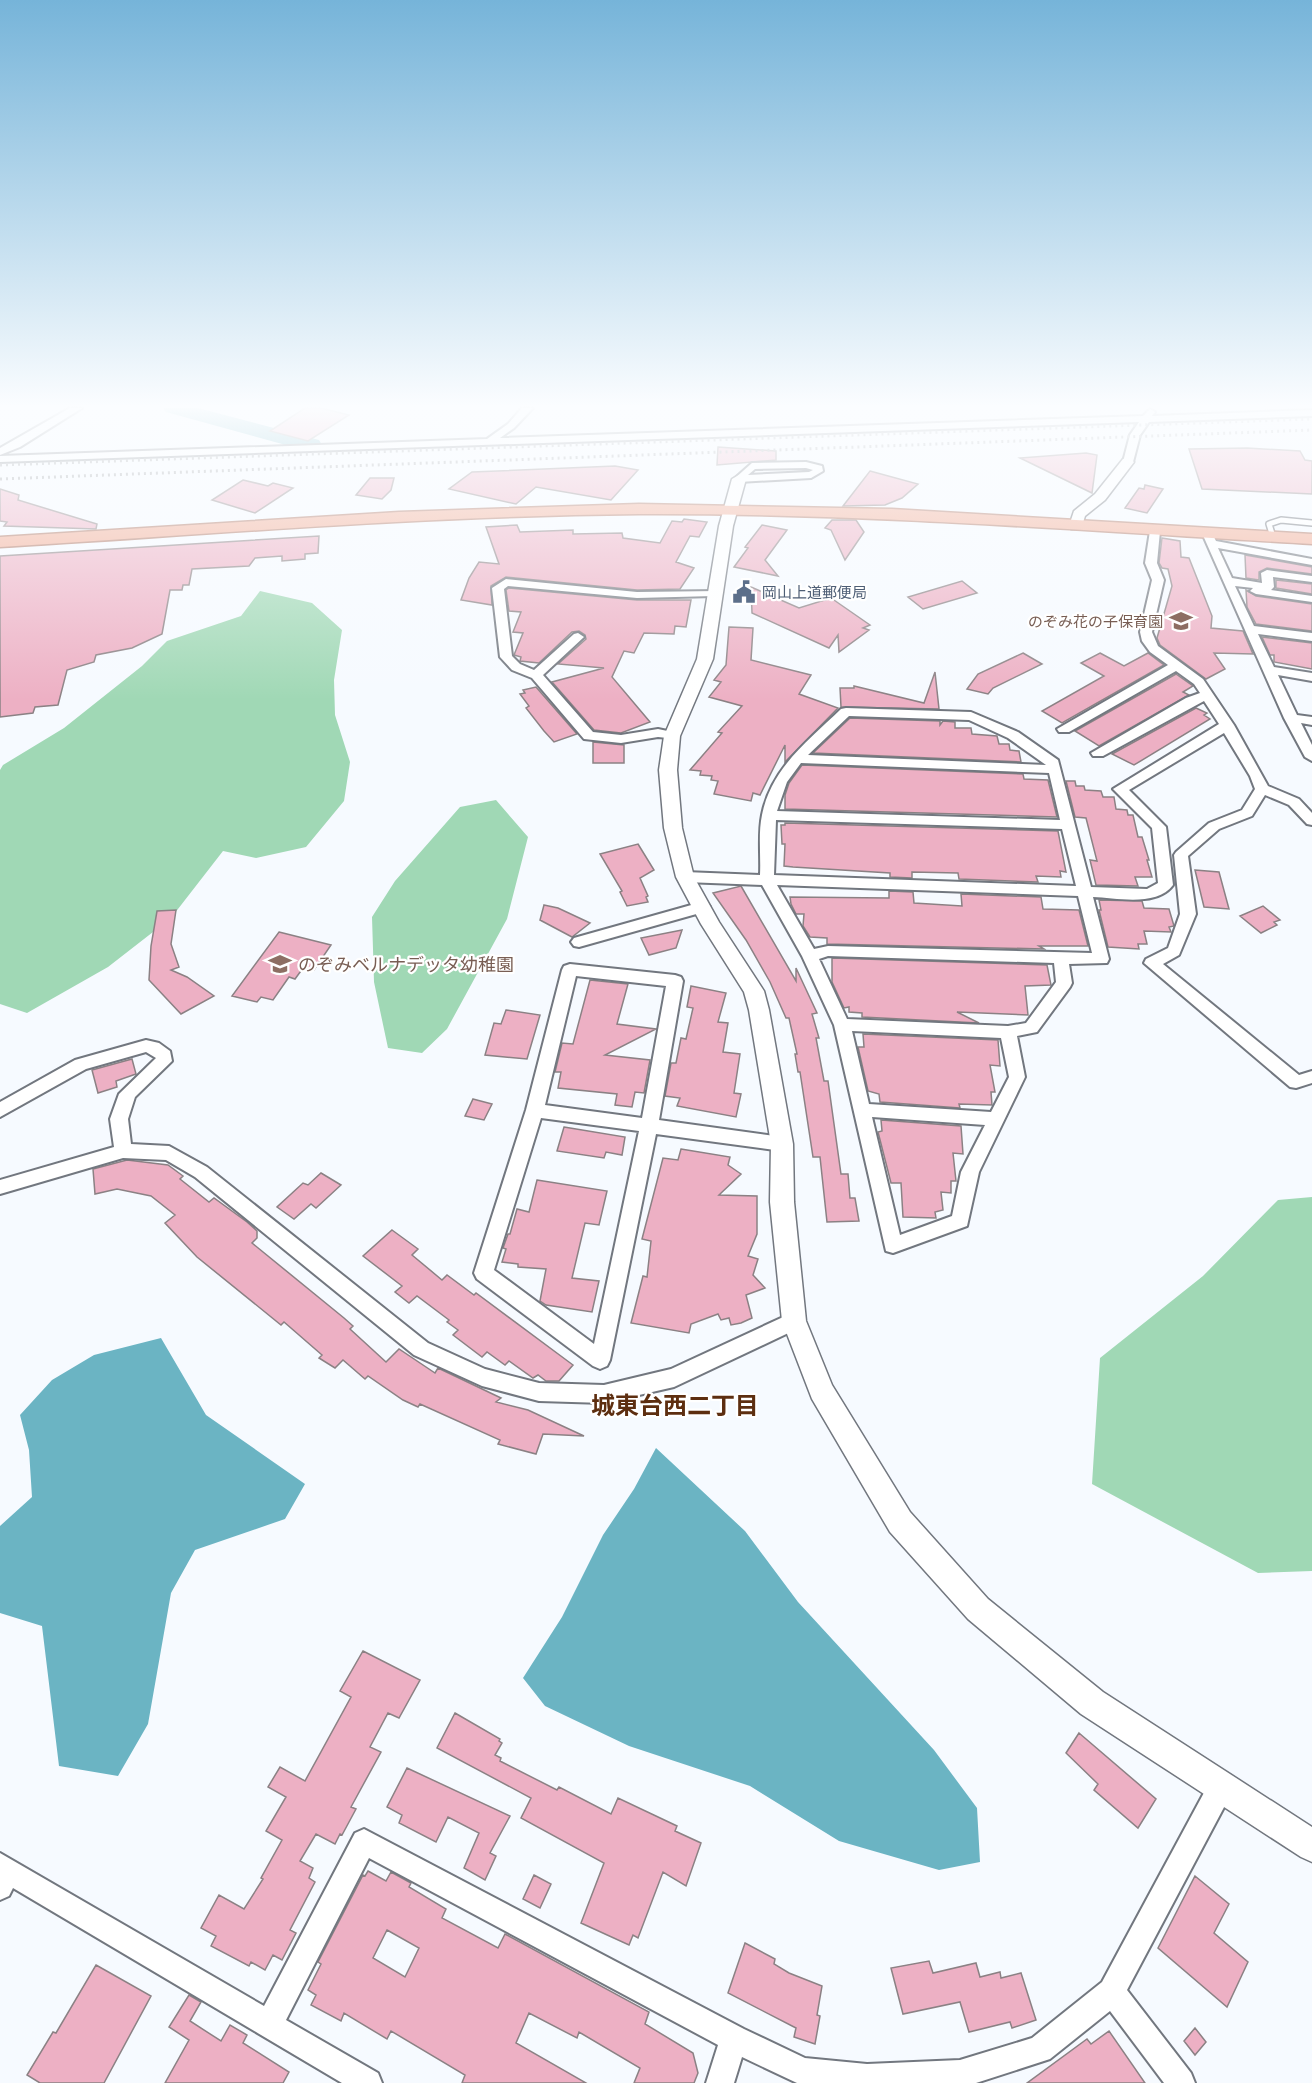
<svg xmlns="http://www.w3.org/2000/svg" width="1312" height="2083" font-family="'Space Grotesk','Noto Sans JP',sans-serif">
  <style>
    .forest { fill: #a0d8b5 }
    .water { fill: #6bb4c3 }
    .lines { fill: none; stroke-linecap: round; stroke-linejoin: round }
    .river { fill: #6bb4c3; fill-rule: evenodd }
    .building { fill: #edb0c4; stroke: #8b8184; stroke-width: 1.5; fill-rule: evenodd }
    .service-casing { stroke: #72777f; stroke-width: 8 }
    .minor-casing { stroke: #72777f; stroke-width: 4 }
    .tertiary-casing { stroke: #72777f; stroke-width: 3 }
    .trunk-casing { stroke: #ae7562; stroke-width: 3 }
    .service { stroke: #fff; stroke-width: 5 }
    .minor { fill: #fff; fill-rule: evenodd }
    .tertiary { fill: #fff; fill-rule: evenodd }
    .trunk { fill: #f2aa92; fill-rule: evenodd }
    .rail { stroke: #96999d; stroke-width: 3; stroke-dasharray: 2 4; stroke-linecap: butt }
    .labels { text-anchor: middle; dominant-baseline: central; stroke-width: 4.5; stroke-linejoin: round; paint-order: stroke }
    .far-service-label { font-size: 15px; fill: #4e5e75; stroke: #fff; text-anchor: start }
    .far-education-label { font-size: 15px; fill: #785e54; stroke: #fff; text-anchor: end }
    .education-label { font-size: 18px; fill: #785e54; stroke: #fff; text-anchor: start }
    .near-neighbourhood-label { font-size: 24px; font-weight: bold; fill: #5d2e10; stroke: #fff }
  </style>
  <rect width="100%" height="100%" fill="#f6faff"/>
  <path class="forest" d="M260,591L312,603L342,630L334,680L335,715L350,762L344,801L306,847L256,858L223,851L171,918L108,967L27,1013L0,1004V770L3,765L64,728L142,666L167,641L241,616Z
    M496,800L528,837L507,919L447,1029L422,1053L388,1048L374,982L372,917L395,881L460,807Z
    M1312,1197V1571L1258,1573L1092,1484L1100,1358L1203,1276L1278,1200Z"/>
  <path class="water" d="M161,1338L206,1415L305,1484L285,1519L195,1550L171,1593L148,1724L118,1776L59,1766L42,1626L0,1613V1526L32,1497L29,1450L20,1415L52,1380L94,1355Z
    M656,1448L745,1531L798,1602L934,1750L977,1808L980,1862L939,1870L839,1841L750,1786L629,1746L545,1706L523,1678L562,1617L603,1535L634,1489Z"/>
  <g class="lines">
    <path class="river" d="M163,408H198L319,440L322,445L319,450L311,452L166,412Z"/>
  </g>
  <path class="building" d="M305,408H321L349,415L308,441L270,431Z
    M718,447L776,451V460L717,465Z
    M1247,448L1300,451L1305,460L1312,461V494L1202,489L1189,449Z
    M1086,453L1097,455L1092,493L1020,458Z
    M615,466L638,470L611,500L536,487L516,504L449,489L472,472Z
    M870,471L918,484L902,498L885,505L843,506Z
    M370,478H394L391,490L382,499L356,495Z
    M243,480L268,486L273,483L293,488L255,513L212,500Z
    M1145,485L1163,489L1147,513L1125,508L1139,488L1144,489Z
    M0,489L19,495L18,500L97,524L96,529L4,526L7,522L0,521Z
    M684,519L707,522L699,537L690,536L676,562L694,568L680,589L637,590L506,577L491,586L492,605L461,600L469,578L479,562L499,564L486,527L517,525L520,532L573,530V534L622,533L623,538L660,543L672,521L682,522Z
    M832,520H856L864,532L845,560L831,530L825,528Z
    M762,525L787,530L765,560L778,576L734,567L748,548L745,547Z
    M319,536L318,553L305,554V559L282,561V556L255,558L249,566L192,569L189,585H183L182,590H170L162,634L132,648L96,655L94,662L67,670L58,705L35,707L33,713L0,717V556Z
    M1162,538L1180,541L1181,557L1189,558L1212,616L1211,628L1243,631L1253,654L1214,653L1225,669L1206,679L1160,645L1157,638L1172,586L1168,569L1162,568L1159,563Z
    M1245,555L1312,567V574L1267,568L1259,572V580L1246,578Z
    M1276,580L1312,584V594L1276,588Z
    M962,581L977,593L923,609L908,597Z
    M751,587L799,608L831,598L870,625L863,628L869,630L839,652L838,635L829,648L752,613Z
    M509,588L637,600H691L686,627L675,626L674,634L644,633L634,653L624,651L612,677L650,722L621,733L594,730L552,682L604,668L558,664L586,639L585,635L579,631L572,632L539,663L520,661L521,657L514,655L523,633L513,632L521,612L509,611L506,590Z
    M1246,590L1256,596L1312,604V631L1256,624L1247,607Z
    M729,627L753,628L751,660L811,675L799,694L838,708L785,762V745L760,795L753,793L751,801L714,794L718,781L711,780L712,776L700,775L701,771L690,770L722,733L718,732L742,706L709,697L721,682L714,680L726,665Z
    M1262,637L1312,643V669L1274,662V655H1270Z
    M1023,653L1042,664L993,688L988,694L967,689L978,674Z
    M1100,653L1124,666L1148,653L1164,665L1062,723L1042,711L1104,676L1081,663Z
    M935,672L939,709L841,707L840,688H854V686L924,703Z
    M1176,674L1193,686L1183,692L1189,695L1099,746L1075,731Z
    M536,687L577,734L554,742L544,731L526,708L529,706L520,694L525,693L523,690Z
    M1196,708L1207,713L1204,715L1210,719L1134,765L1112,754Z
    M850,718L940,721V725L943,721L955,722V728H971L972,734L997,736L999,744H1009L1010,750L1019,751L1021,762L813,753Z
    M593,742L624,745V763H593Z
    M802,765L1023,774L1024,779L1048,780L1057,817L785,809V795L789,783Z
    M1066,781H1075L1076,786H1084L1085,790L1101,791L1103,797H1114L1116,809L1127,810L1128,815H1133L1138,837H1142L1149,860H1147L1152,877H1135L1138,886L1096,885L1090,860L1097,861L1086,818L1075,817Z
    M785,823L1058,831L1066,872L1060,871L1061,877L1036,876L1038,882L959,879L958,873L912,872V878L890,877V873L793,867L784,866L785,844H782L781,825H785Z
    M638,844L654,870L640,878L648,896L646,897L648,902L627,906L620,892L622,891L600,854Z
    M1195,870L1219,872L1229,909L1204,907Z
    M741,886L796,981V968L817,1013L812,1014L819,1038H816L824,1081H828L841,1174H848L850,1198H855L859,1221L827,1222L820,1157H813L800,1072H798L795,1054H797L789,1018H786L770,982L746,940L713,893Z
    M889,891L913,892L914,903L962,906L961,894L1041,897L1043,909L1079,910L1088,946H1039L1044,949L827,944V938L810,937L803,926L804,914H796L791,904L790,897L889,898Z
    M1099,900L1142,901L1144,908L1169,909L1174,926L1169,927L1171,932L1144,931L1147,944H1138L1139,949L1108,947L1099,910H1101Z
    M544,905L558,908L590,923L572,937L540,920Z
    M1263,906L1280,920L1274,922L1277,925L1261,933L1240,916Z
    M176,910L171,944L179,967L171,970L187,977L214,996L181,1014L149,980L151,946L157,911Z
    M682,930L676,948L649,955L641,938Z
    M279,932L331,945L314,970L303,968L295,979L289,977L273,1000L261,997L257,1002L232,996Z
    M832,958L1047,965L1051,985L1025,986L1028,1015L957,1012L979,1023L862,1017V1013L849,1012V1007L844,1008L832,982Z
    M590,980L628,984L617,1024L656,1029L605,1055L650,1060L644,1093L635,1092L632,1107L615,1105L617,1094L558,1088L561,1072H555L562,1043L573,1044Z
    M691,986L726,993L718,1022L728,1023L723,1052L740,1054L734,1093L741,1094L736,1117L677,1106L680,1098L665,1096L671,1063H676L681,1038L686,1039L693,1008L687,1007Z
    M506,1010L540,1015L527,1059L485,1055L494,1023L501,1024Z
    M863,1034L998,1040L1000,1066L990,1065L995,1092H991L992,1105L959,1104L960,1108L880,1102L879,1094L868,1091L858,1047H864Z
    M132,1059L136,1074L116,1081L117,1087L98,1093L92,1070Z
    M473,1099L492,1104L484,1120L465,1116Z
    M881,1120L961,1126L963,1154L953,1153L956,1181H951V1193L941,1192L943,1210L935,1212L936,1218L903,1217L901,1183H891L878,1132L882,1131Z
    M564,1127L625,1137L622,1155L606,1152L604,1158L557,1151Z
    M681,1149L730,1157L728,1165L741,1174L719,1195L757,1196V1234L748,1256L758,1259L753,1275L765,1288L746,1295L752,1318L741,1323L731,1325L729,1318L721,1320L718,1314L691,1324L689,1333L631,1323L643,1276L647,1277L651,1241L642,1239L663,1158L678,1160Z
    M127,1160L168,1165L183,1176L180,1179L209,1202L214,1198L247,1222L257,1231V1238L252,1243L344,1318L353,1326L350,1329L386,1362L399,1349L435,1373L438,1368L501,1398L496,1402L528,1410L584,1436L543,1434L536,1454L498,1444L500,1440L420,1404L418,1407L403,1400L368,1376L365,1379L343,1360L335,1368L319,1358L322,1355L284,1322L281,1325L197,1257L165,1223L175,1215L151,1196L117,1189L95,1194L93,1169Z
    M321,1173L341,1185L316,1208L311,1204L294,1219L277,1207L303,1183L308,1185Z
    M537,1180L607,1191L599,1225L585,1223L572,1278L599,1281L592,1312L546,1305L540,1301L546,1269L518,1267V1264L502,1262L506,1249L503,1248L508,1234H510L517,1209L529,1212Z
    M392,1230L418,1249L412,1255L442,1280L447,1275L474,1295L476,1293L573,1365L559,1381H546L538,1375L533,1378L509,1361L505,1365L487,1352L482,1357L453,1335L458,1330L447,1322L449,1320L417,1296L409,1303L395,1292L402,1286L363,1256Z
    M363,1651L420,1680L399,1718L388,1713L370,1747L381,1752L351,1807L356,1809L342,1835L340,1834L335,1844L316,1834L300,1861L313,1868L309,1878L315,1882L290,1930L296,1933L282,1960L273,1955L265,1970L251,1962L249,1966L211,1946L216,1936L201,1928L219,1895L244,1909L263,1879L261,1878L282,1840L266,1831L286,1797L268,1787L280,1767L305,1781L351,1697L340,1691Z
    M455,1713L500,1739L499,1741L502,1743L495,1755L501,1758L500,1761L557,1790L559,1787L611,1814L618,1798L677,1826L675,1831L701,1843L686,1886L663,1872L638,1938L633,1935L629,1945L581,1923L604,1863L521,1818L531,1798L437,1748Z
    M1079,1733L1156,1799L1138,1828L1094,1790L1098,1784L1066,1753Z
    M407,1768L510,1816L490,1853L496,1856L485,1880L464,1868L479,1833L448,1817L436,1842L399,1823L402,1815L387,1807Z
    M368,1871L386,1881L391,1872L411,1883L409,1887L446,1909L442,1918L498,1948L505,1934L649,2012L645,2024L693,2053L698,2073L694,2083H634L640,2068L579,2032L577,2038L529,2013L516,2043L586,2083H462L465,2075L391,2031L387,2039L344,2013L341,2021L311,2005L316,1995L308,1990L321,1964L318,1962L363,1875L365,1876ZM387,1930L419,1948L405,1977L373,1958Z
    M534,1875L551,1884L540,1908L523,1899Z
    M1195,1876L1229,1904L1214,1933L1248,1962L1227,2007L1158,1948Z
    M745,1943L775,1959L774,1964L789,1973L822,1986L817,2015L820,2016L815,2044L794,2037L796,2028L728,1993Z
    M929,1961L933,1973L976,1963L980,1977L1000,1972L1001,1978L1021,1973L1036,2020L1012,2028L1010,2022L969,2032L960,2002L903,2014L891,1968Z
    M96,1965L151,1996L104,2083H40L27,2075L53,2032L56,2033Z
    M189,1995L201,2002L190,2021L221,2041L230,2025L247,2035L243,2043L289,2072L283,2083H165L189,2040L169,2027Z
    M1195,2028L1206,2042L1195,2055L1184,2041Z
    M1109,2031L1145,2083H1027L1087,2039L1091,2044Z"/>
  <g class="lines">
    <g class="service-casing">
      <path id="service" d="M1273,537L1269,524L1281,520L1312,523"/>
    </g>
    <g class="minor-casing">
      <path id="minor" d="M70,408H82L20,447L0,455V448Z
        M522,408H533L514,428L500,438L1143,416L1150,409L1155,412L1152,416L1312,410V416L1149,422L1140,435L1133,462L1128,465L1123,462L1130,435L1139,422L0,462V456L487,439L508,424Z
        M806,462L822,466L823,471L811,478L739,482L734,479L752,463ZM806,468L813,470L809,472L748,475L755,469Z
        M1155,528L1160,531L1157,563L1164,580L1152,632L1158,646L1203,679L1234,725L1268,786L1299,799L1312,813V825L1307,824L1289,805L1265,795L1252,816L1219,829L1188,856L1196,914L1179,955L1163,964L1299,1075L1312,1071V1083L1296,1088L1290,1087L1144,963L1146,959L1168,948L1180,914L1174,855L1176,852L1209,823L1242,810L1255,789L1250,776L1224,733L1129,790L1166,827L1173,885C1157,907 1117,898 1093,897L1109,959L1107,963L1069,964L1072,983L1070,987L1037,1032L1017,1036L1025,1077L979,1172L967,1226L893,1253L886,1251L834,1025L802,956L762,885L685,882L678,877L685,872L760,875C761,855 758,834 762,815C771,768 809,740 841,709L846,708L971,712L1018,732L1058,760L1091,887L1147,889L1158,883L1152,828L1113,789L1219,724L1204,701L1103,756H1093L1091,753L1186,698L1200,693L1194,684L1176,671L1069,732H1059L1057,729L1168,665L1150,652L1142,641L1140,632L1152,580L1145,563L1150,531ZM849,716L969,720L1008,738L1046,765L808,755ZM801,763L1049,773L1060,820L777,811L787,782ZM776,820L1062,829L1076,886L774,875ZM777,885L1078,896L1092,953L828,946L814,949ZM828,956L1054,963L1056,982L1026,1023L1008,1026L847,1019L819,959ZM852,1031L1001,1038L1009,1077L991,1112L869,1104ZM872,1117L985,1125L961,1172L952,1216L900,1235Z
        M1207,530L1211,531L1216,541L1312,559V565L1218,548L1232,578L1262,583L1261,573L1267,570L1312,576V582L1273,577L1274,587L1271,590L1312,596V602L1256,594L1250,591L1253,588L1235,586L1254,626L1312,633V641L1258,634L1274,667L1312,673V681L1278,675L1297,715L1312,717V725L1301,723L1312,745V761L1305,757L1284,718L1202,533Z
        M506,579L637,592L718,591V595L714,596L637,598L508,586L504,589L512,656L520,664L534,670L574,634L578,633L584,637L543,675L593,732L621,735L658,729L677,733L679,736L677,739L658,737L621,743L584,739L532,678L512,670L500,657L492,588Z
        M702,902L707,903L710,907L707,911L579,947L574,946L571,942L574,938Z
        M570,964L675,975L681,977L683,981L659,1120L782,1137L788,1139L791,1144L788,1149L782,1151L656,1134L610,1360L607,1366L600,1369L593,1366L477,1279L474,1273L526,1110L562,970L564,966ZM576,976L666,986L642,1118L545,1105ZM541,1118L639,1131L594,1344L494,1270Z
        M146,1040L159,1043L170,1051L172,1061L135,1097L128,1119L131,1144L169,1146L207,1167L428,1343L485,1369L539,1383L604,1385L671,1369L794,1312L801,1315L804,1321L801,1327L674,1387L604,1403L539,1401L482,1386L414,1355L195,1177L166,1160L123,1158L0,1194V1180L114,1147L110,1119L119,1094L156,1058L146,1052L86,1069L0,1117V1102L75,1060Z
        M1222,1773L1231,1776L1234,1785L1231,1794L1127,1990L1191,2073L1195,2083H1164L1110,2011L1050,2059L976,2083H797L742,2057L734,2083H706L718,2045L369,1858L286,2020L378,2073L382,2083H342L13,1888L9,1896L0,1900V1853L264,2006L355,1833L364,1829L744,2029L805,2058L867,2064L960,2060L1032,2038L1102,1982L1213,1776Z"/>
    </g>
    <g class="tertiary-casing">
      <path id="tertiary" d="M1128,458L1134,462L1105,500L1085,516L1081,529H1071L1069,526L1074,511L1095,494L1123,459Z
        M739,475L746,479L733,526L713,659L680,736L677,770L682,828L694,877L719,922L764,991L769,1010L793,1144L794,1202L806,1321L832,1385L910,1512L988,1599L1103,1692L1312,1827V1862L1301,1857L1081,1714L968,1619L890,1532L812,1399L782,1321L770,1202L771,1144L749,1010L744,992L701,924L676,877L664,828L659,770L664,736L697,659L719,526L732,479Z"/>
    </g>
    <g class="trunk-casing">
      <path id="trunk" d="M639,504L892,509L1312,534V544C1088,531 864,513 639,514C426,516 213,534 0,547V537L399,512Z"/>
    </g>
    <use href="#service" class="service"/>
    <use href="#minor" class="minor"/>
    <use href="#tertiary" class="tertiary"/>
    <use href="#trunk" class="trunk"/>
    <path class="rail" d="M0,465L1312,419
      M0,479L1312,430"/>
  </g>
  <linearGradient id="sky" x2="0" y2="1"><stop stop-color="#76b4d9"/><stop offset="0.58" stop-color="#fbfdff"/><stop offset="1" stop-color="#fbfdff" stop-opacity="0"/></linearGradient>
  <rect width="1312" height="700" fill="url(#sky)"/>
  <defs>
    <g id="civic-bare" transform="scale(1.8)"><path d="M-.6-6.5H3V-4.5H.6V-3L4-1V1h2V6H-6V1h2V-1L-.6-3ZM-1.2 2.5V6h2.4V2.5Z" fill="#5c6f8a" stroke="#fff" stroke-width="2.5" paint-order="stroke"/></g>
    <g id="school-bare" transform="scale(1.8)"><path d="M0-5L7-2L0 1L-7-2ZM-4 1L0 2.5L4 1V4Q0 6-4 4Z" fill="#8d6e63" stroke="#fff" stroke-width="2.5" paint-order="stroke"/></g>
  </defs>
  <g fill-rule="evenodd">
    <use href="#civic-bare" x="744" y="592"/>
    <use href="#school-bare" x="1181" y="621"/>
    <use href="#school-bare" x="280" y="964"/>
  </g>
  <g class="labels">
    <g class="far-service-label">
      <text x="762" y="592">岡山上道郵便局</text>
    </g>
    <g class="far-education-label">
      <text x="1163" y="621">のぞみ花の子保育園</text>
    </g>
    <g class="education-label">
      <text x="298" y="964">のぞみベルナデッタ幼稚園</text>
    </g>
    <g class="near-neighbourhood-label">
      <text x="675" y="1405">城東台西二丁目</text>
    </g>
  </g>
</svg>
